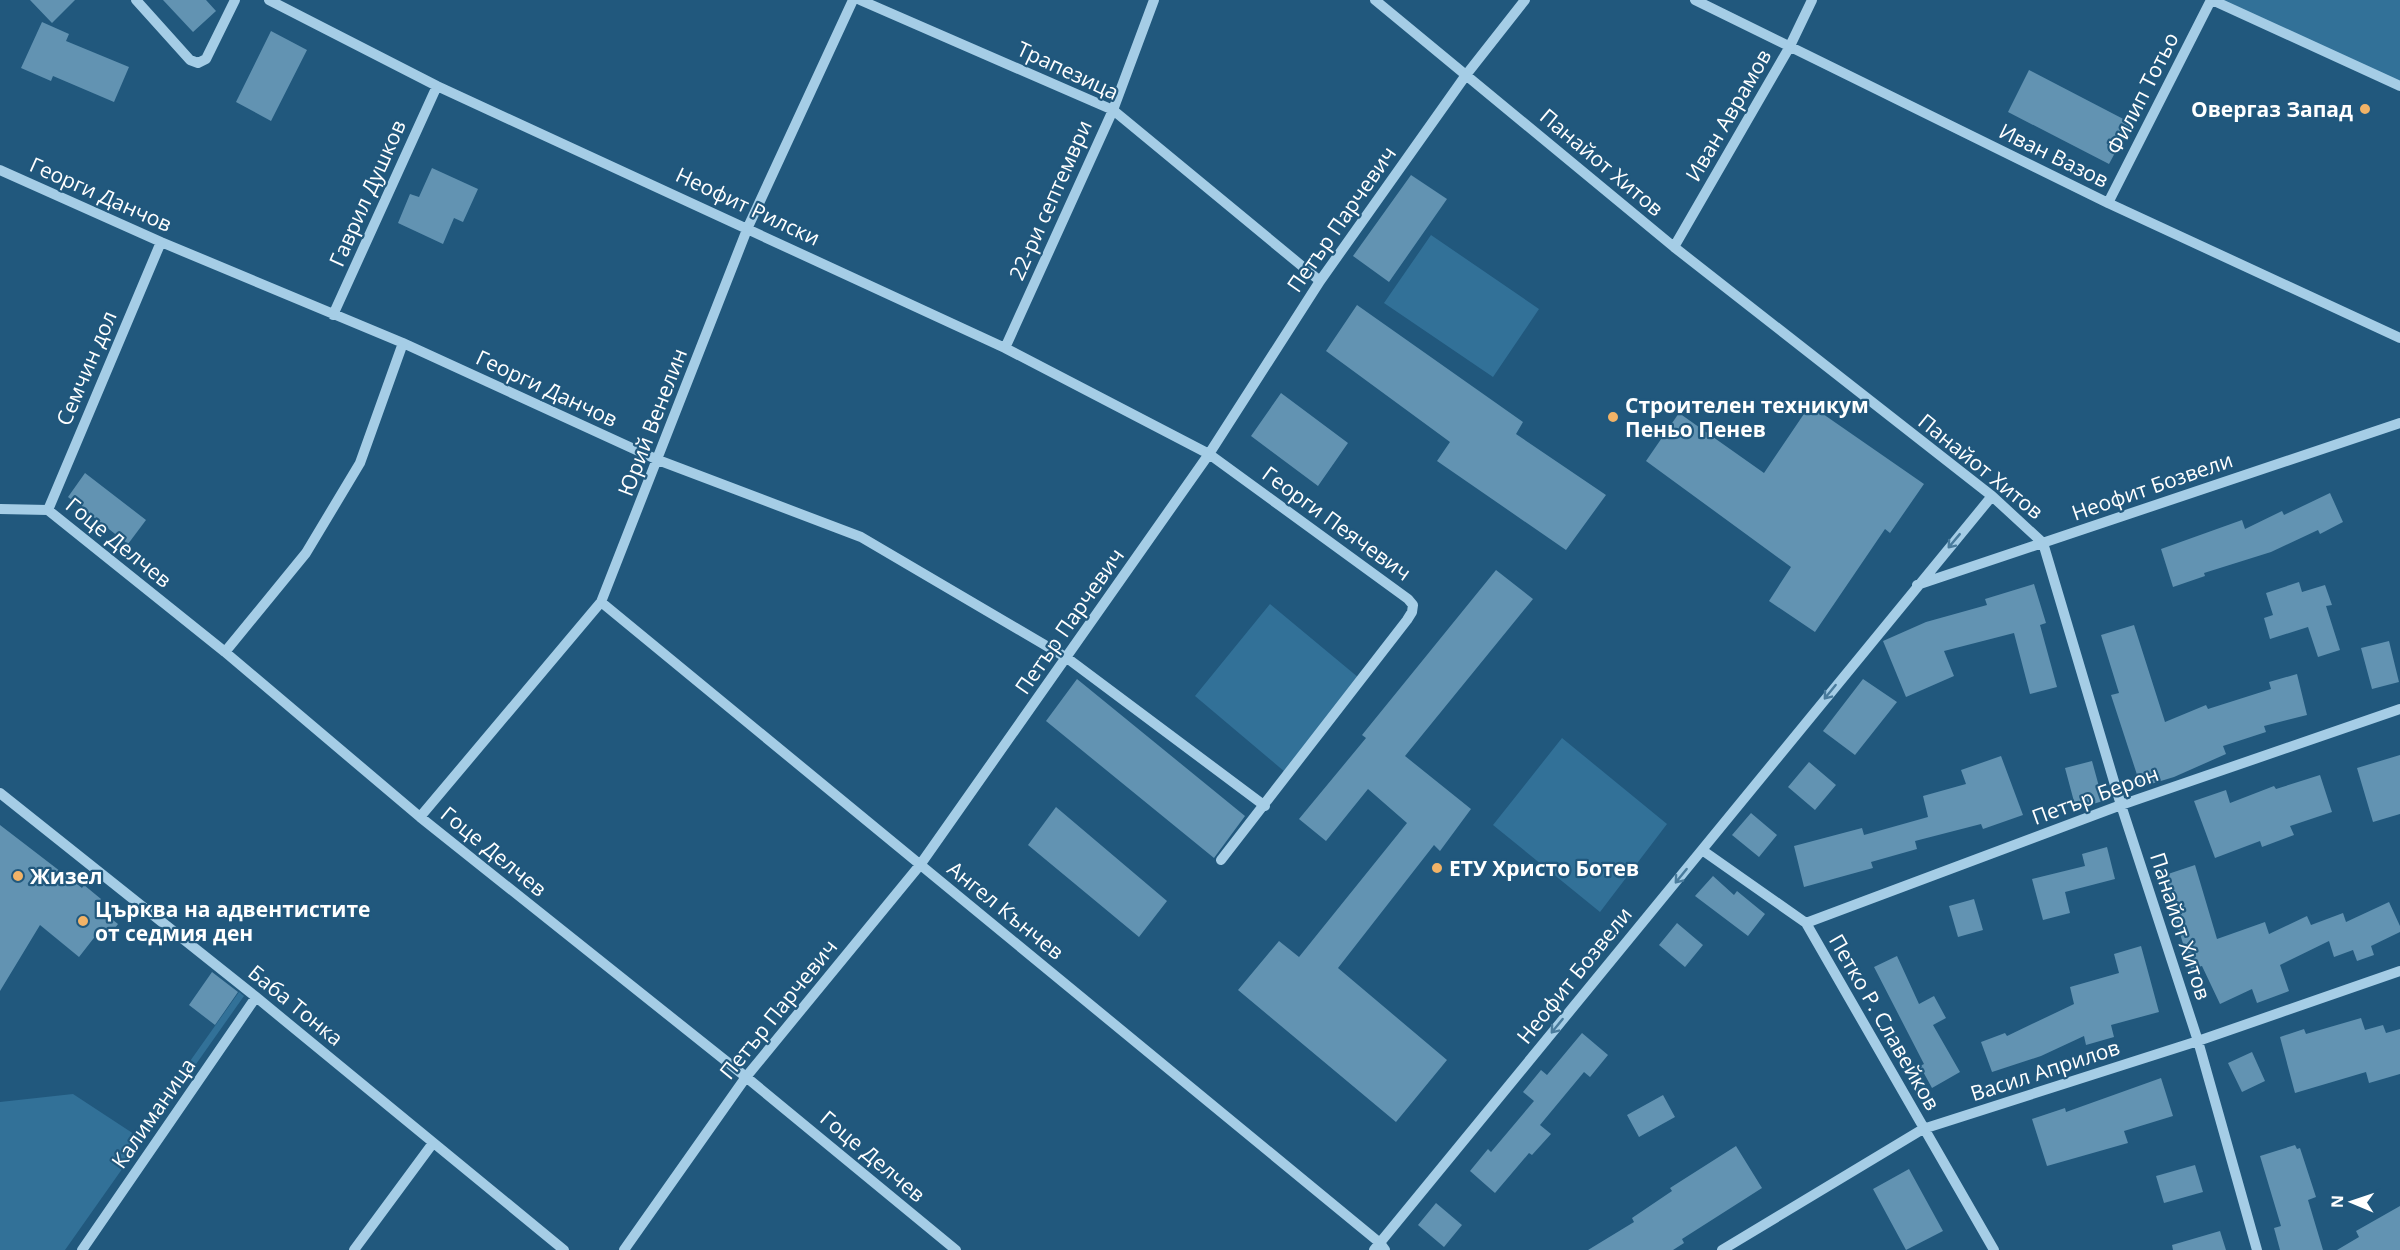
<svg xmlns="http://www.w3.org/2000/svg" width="2400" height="1250" font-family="'Open Sans',sans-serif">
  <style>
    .green { fill: #327198 }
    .building { fill: #6293b2 }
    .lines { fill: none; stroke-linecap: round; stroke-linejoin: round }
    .minor { stroke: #a5cde6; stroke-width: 10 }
    .oneway { stroke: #497b9c }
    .poi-dot { fill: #f2b367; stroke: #21587d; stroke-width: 2 }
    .labels { text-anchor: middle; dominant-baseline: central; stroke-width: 4.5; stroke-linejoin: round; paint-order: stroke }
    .street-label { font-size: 21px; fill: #fff; stroke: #21587d }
    .poi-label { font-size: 21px; font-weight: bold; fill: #fff; stroke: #21587d; text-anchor: start }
  </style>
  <rect width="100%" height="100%" fill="#21587d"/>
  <path class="green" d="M2212,0H2400V84Z
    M1431,235L1539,309L1493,377L1384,303Z
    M1270,604L1359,678L1285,772L1195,696Z
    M1562,738L1667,824L1600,912L1493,825Z
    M239,992L244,996L65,1250H0V1102L73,1094L137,1136Z"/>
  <path class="building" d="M30,0H75L52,23Z
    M163,0H206L216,11L193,32Z
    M42,22L69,34L66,41L129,67L114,102L53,76L51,81L21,68Z
    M271,31L307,50L271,121L236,102Z
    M2029,70L2131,123L2109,164L2008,112Z
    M432,168L478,189L463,222L454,218L443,244L398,223L410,194L419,197Z
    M1411,175L1447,199L1389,282L1353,256Z
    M1357,305L1523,422L1516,434L1606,495L1566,550L1437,461L1450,442L1326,351Z
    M1281,393L1348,443L1318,486L1251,436Z
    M1810,405L1924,484L1890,533L1885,529L1815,632L1769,601L1791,567L1646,461L1679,413L1764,473Z
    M85,473L146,520L128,544L68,497Z
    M2330,493L2343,522L2320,534L2318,530L2271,552L2204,573L2205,576L2173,587L2161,549L2242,520L2245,529L2282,511L2284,515Z
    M1496,570L1533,599L1405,756L1471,809L1440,851L1434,845L1338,968L1447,1060L1396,1122L1238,990L1279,941L1299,957L1407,823L1368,789L1326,841L1299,819L1366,738L1362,735Z
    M2299,582L2302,592L2325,585L2332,605L2326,606L2340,650L2318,657L2308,627L2270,639L2264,618L2273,615L2266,593Z
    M2034,584L2046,623L2040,625L2057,687L2030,694L2014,633L1944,651L1954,676L1906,697L1883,641L1926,622L1987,605L1985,599Z
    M2134,625L2165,722L2206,705L2208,709L2271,689L2269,682L2297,674L2307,715L2264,726L2266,732L2223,746L2226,754L2174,777L2141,787L2111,695L2119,693L2101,635Z
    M2389,641L2399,682L2372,689L2361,648Z
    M1077,679L1245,816L1214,858L1046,721Z
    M1863,679L1897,702L1855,755L1823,731Z
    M2400,755V814L2373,822L2357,768Z
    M2001,756L2023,815L1983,829L1981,824L1915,841L1917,849L1871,862L1873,868L1804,887L1794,846L1862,828L1864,835L1928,817L1923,796L1966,784L1961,770Z
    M2092,761L2103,801L2076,809L2065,768Z
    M1809,762L1836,785L1815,810L1788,787Z
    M2320,775L2332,812L2290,826L2294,835L2262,847L2260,841L2215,858L2194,801L2226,790L2230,803L2274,786L2276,789Z
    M1056,807L1167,901L1139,937L1028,845Z
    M1751,813L1777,835L1759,857L1732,835Z
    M0,825L82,888L84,885L101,899L95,906L118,924L105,941L97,934L79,957L40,925L0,991Z
    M2107,847L2115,879L2065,892L2070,913L2043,920L2032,879L2085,866L2082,854Z
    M2195,865L2217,939L2265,922L2269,934L2307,916L2311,925L2343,913L2346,922L2389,902L2400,926V932L2371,946L2374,955L2357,961L2353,950L2334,957L2329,941L2280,965L2289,991L2257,1003L2252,989L2220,1004L2202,966L2191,969L2162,876Z
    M1713,876L1734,895L1737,891L1765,914L1748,936L1695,896Z
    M1974,899L1983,930L1958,937L1949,906Z
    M1677,923L1703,945L1685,967L1659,945Z
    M2141,946L2159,1012L2111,1025L2114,1037L2086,1045L2084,1036L2041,1056L1992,1072L1981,1042L2005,1033L2007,1036L2074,1004L2070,987L2119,973L2114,954Z
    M1897,956L1919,1004L1934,996L1946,1018L1933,1025L1960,1072L1932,1088L1920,1066L1924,1064L1874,967Z
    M212,972L238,992L215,1025L189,1005Z
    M2361,1018L2365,1030L2383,1025L2386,1033L2400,1029V1074L2369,1083L2366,1072L2295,1093L2280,1037L2304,1029L2306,1034Z
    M1582,1033L1608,1055L1590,1077L1584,1072L1540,1125L1551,1134L1532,1155L1529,1153L1495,1193L1470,1171L1488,1149L1491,1152L1534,1101L1523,1092L1541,1070L1547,1075Z
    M2252,1052L2265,1081L2242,1092L2228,1063Z
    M2161,1078L2173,1116L2124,1131L2128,1143L2047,1166L2032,1119L2065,1108L2066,1112Z
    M1663,1095L1675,1117L1639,1137L1627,1115Z
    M2295,1145L2297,1149L2300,1148L2316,1197L2308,1200L2323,1250H2280L2274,1228L2281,1226L2260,1156Z
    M1736,1146L1762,1188L1682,1239L1684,1243L1673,1250H1588L1634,1222L1632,1218L1672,1191L1670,1188Z
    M2195,1165L2203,1192L2164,1203L2156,1176Z
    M1909,1169L1943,1231L1906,1250L1873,1189Z
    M1436,1203L1462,1225L1444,1247L1418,1225Z
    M2400,1206V1250H2337L2359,1237L2356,1231Z
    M2220,1231L2226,1250H2173L2172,1245Z"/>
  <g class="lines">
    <path class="minor" d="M136,0L190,60L198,63L206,59L235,0
      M269,0L437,86L1005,348L1209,454L1408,599L1413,605L1412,612L1407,620L1221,860
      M860,0L1113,110L1320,281
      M1375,0L1674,247L1992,496L2043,543L2121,805L2198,1041L2257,1250
      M1695,0L2108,203L2400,338
      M2212,0L2400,86
      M0,170L161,242L403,343L658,460L861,537L1067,658L1265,806
      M2108,203L2211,0
      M1674,247L1789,48L1812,0
      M333,315L437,86
      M1005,348L1113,110L1154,0
      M0,509L48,510L225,652L420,817L746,1077L956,1250
      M48,510L161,242
      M1917,585L2400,423
      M601,602L1380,1243L1385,1250
      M225,652L306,553L360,463L403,343
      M0,793L256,997L564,1250
      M420,817L601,602L748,227L853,0
      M1702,850L1806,923L1994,1250
      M1806,923L2121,805L2400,709
      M82,1250L256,997
      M354,1250L433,1143
      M624,1250L746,1077L920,865L1209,454L1320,281L1466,75L1525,0
      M1374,1250L1992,496
      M1722,1250L1923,1129L2198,1041L2400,971"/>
  </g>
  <defs><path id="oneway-shaft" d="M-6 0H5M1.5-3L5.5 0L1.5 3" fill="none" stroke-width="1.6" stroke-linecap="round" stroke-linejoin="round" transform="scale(1.5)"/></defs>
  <g class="oneway">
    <use href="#oneway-shaft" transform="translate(1954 541) rotate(130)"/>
    <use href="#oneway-shaft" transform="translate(1830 692) rotate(129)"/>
    <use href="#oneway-shaft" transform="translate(1681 876) rotate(129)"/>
    <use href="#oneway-shaft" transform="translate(1557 1026) rotate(129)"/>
  </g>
  <g class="poi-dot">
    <circle cx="2365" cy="109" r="6"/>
    <circle cx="1613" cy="417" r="6"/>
    <circle cx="1437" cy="868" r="6"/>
    <circle cx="18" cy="876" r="6"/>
    <circle cx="83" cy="921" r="6"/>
  </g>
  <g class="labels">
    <g class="street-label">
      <text transform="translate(1068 70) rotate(25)">Трапезица</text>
      <text transform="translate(2142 93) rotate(-63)">Филип Тотьо</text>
      <text transform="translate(1728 115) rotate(-60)">Иван Аврамов</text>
      <text transform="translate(2054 155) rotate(26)">Иван Вазов</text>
      <text transform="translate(1602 162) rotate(40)">Панайот Хитов</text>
      <text transform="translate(367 193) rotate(-66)">Гаврил Душков</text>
      <text transform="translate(101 194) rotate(24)">Георги Данчов</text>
      <text transform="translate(1050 200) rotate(-66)">22-ри септември</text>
      <text transform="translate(748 206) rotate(25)">Неофит Рилски</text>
      <text transform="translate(1341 219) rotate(-55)">Петър Парчевич</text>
      <text transform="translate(86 368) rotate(-67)">Семчин дол</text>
      <text transform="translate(547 388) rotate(25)">Георги Данчов</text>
      <text transform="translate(652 422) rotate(-69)">Юрий Венелин</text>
      <text transform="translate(1981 466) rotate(39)">Панайот Хитов</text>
      <text transform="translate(2152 486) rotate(-19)">Неофит Бозвели</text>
      <text transform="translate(1337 523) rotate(36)">Георги Пеячевич</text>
      <text transform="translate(119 542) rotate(39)">Гоце Делчев</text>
      <text transform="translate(1069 621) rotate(-55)">Петър Парчевич</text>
      <text transform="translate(2095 795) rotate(-20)">Петър Берон</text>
      <text transform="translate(494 851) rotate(39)">Гоце Делчев</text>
      <text transform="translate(1006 910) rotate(39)">Ангел Кънчев</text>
      <text transform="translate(2181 926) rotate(72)">Панайот Хитов</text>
      <text transform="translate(1574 975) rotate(-51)">Неофит Бозвели</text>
      <text transform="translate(296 1005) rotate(39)">Баба Тонка</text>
      <text transform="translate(778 1009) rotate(-51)">Петър Парчевич</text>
      <text transform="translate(1885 1022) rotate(60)">Петко Р. Славейков</text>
      <text transform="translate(2045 1070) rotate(-18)">Васил Априлов</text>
      <text transform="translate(153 1113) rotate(-55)">Калиманица</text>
      <text transform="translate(873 1156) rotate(40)">Гоце Делчев</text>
    </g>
    <g class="poi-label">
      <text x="2353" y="109" text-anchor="end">Овергаз Запад</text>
      <text x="1625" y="405">Строителен техникум<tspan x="1625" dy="24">Пеньо Пенев</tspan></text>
      <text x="1449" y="868">ЕТУ Христо Ботев</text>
      <text x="30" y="876">Жизел</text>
      <text x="95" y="909">Църква на адвентистите<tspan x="95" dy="24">от седмия ден</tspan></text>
    </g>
  </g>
  <g transform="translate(2352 1202) rotate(272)" stroke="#21587d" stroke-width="4.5" paint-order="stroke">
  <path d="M0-4.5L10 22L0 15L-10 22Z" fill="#ffffff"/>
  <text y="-9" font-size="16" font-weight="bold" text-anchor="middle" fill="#ffffff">N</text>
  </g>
</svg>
